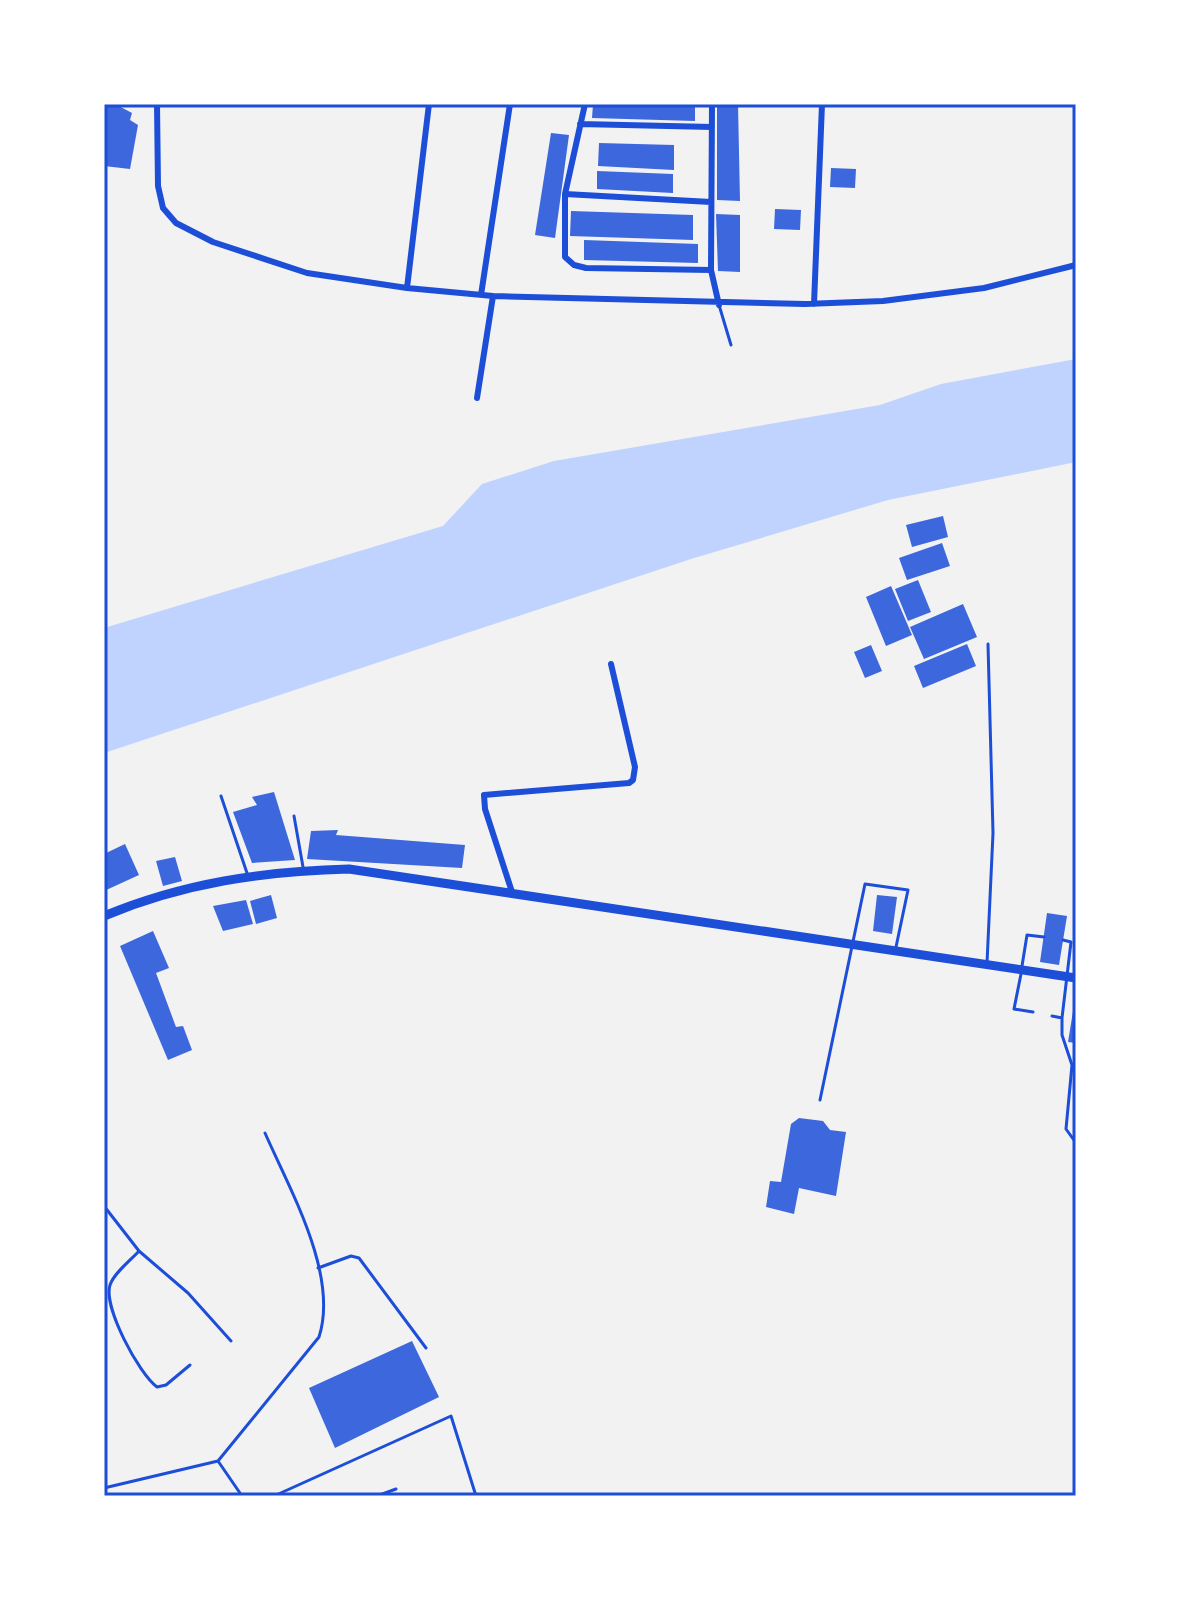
<svg xmlns="http://www.w3.org/2000/svg" width="1180" height="1600" font-family="'Fira Sans Condensed',sans-serif">
  <style>
    .water { fill: #bfd3fe }
    .building { fill: #3d67dc }
    .lines { fill: none; stroke-linecap: round; stroke-linejoin: round }
    .service { stroke: #1d4ed8; stroke-width: 3 }
    .minor { stroke: #1d4ed8; stroke-width: 6 }
    .secondary { stroke: #1d4ed8; stroke-width: 9 }
    .neatline { fill: none; stroke: #1d4ed8; stroke-width: 3 }
  </style>
  <rect width="100%" height="100%" fill="#f2f2f2"/>
  <path class="water" d="M1076,359V462L888,500L691,559L104,753V628L443,526L482,484L554,461L880,405L941,384Z"/>
  <path class="building" d="M104,104H115L132,113L130,120L138,125L130,169L104,166Z
    M593,104H695V121L592,118Z
    M717,104H738L740,201L717,200Z
    M551,133L569,135L555,238L535,235Z
    M599,143L674,145V170L598,166Z
    M831,168L856,169L855,188L830,187Z
    M597,171L673,174V193L597,189Z
    M775,209L801,210L800,230L774,229Z
    M571,211L693,215V240L570,236Z
    M716,214L740,215V272L718,271Z
    M584,240L698,244V263L584,260Z
    M943,516L948,537L912,547L906,525Z
    M942,543L950,566L907,580L899,558Z
    M918,580L931,612L908,621L895,589Z
    M891,586L912,635L886,646L866,597Z
    M963,604L977,637L924,659L910,627Z
    M967,644L976,666L923,688L914,666Z
    M871,645L882,671L865,678L854,652Z
    M274,792L295,860L252,863L233,812L257,805L252,797Z
    M338,830L336,835L465,845L462,868L307,859L311,831Z
    M125,844L139,875L104,891V854Z
    M175,857L182,881L163,886L156,861Z
    M271,895L277,918L256,924L250,901Z
    M877,895L897,897L892,934L873,931Z
    M246,900L253,924L223,931L213,906Z
    M1047,913L1067,916L1059,965L1040,962Z
    M153,931L169,968L156,973L176,1027L183,1026L192,1050L168,1060L120,946Z
    M1074,1005L1076,1043L1068,1042Z
    M799,1118L823,1121L830,1130L846,1132L836,1196L799,1188L794,1214L766,1207L770,1181L781,1182L791,1124Z
    M412,1341L439,1397L335,1448L309,1388Z"/>
  <g class="lines">
    <path class="service" d="M719,305L731,345
      M221,796L248,876
      M294,816L303,867
      M987,963L993,833L988,644
      M1022,966L1027,935L1044,937
      M1021,974L1014,1009L1033,1012
      M1052,1016L1062,1018L1071,942L1063,940
      M1062,1018V1035L1072,1065L1066,1129L1076,1143
      M820,1100L865,884L908,890L896,947
      M104,1206L139,1251L188,1293L231,1341
      M139,1251C130,1261 114,1273 110,1285C103,1307 139,1374 157,1387L166,1385L190,1365
      M318,1268L351,1256L359,1258L426,1348
      M218,1461L242,1496
      M104,1488L218,1461L319,1337C339,1275 290,1190 265,1133
      M274,1496L451,1416L476,1496
      M377,1496L396,1489"/>
    <path class="minor" d="M157,104L158,186L163,208L176,223L213,242L307,273L407,288L493,296L805,304L883,301L984,288L1076,265
      M585,104L565,194V257L574,265L586,268L711,270
      M712,104L711,270L719,305
      M580,124L712,127
      M565,194L711,202
      M407,288L429,104
      M481,295L510,104
      M814,304L822,104
      M477,398L493,296
      M512,892L485,809L484,795L629,783L633,780L635,767L611,664"/>
    <path class="secondary" d="M104,916C183,883 264,871 349,869L1076,978"/>
  </g>
  <rect width="1180" height="1600" fill="none" stroke="#ffffff" stroke-width="212"/>
  <rect x="106" y="106" width="968" height="1388" class="neatline"/>
</svg>
